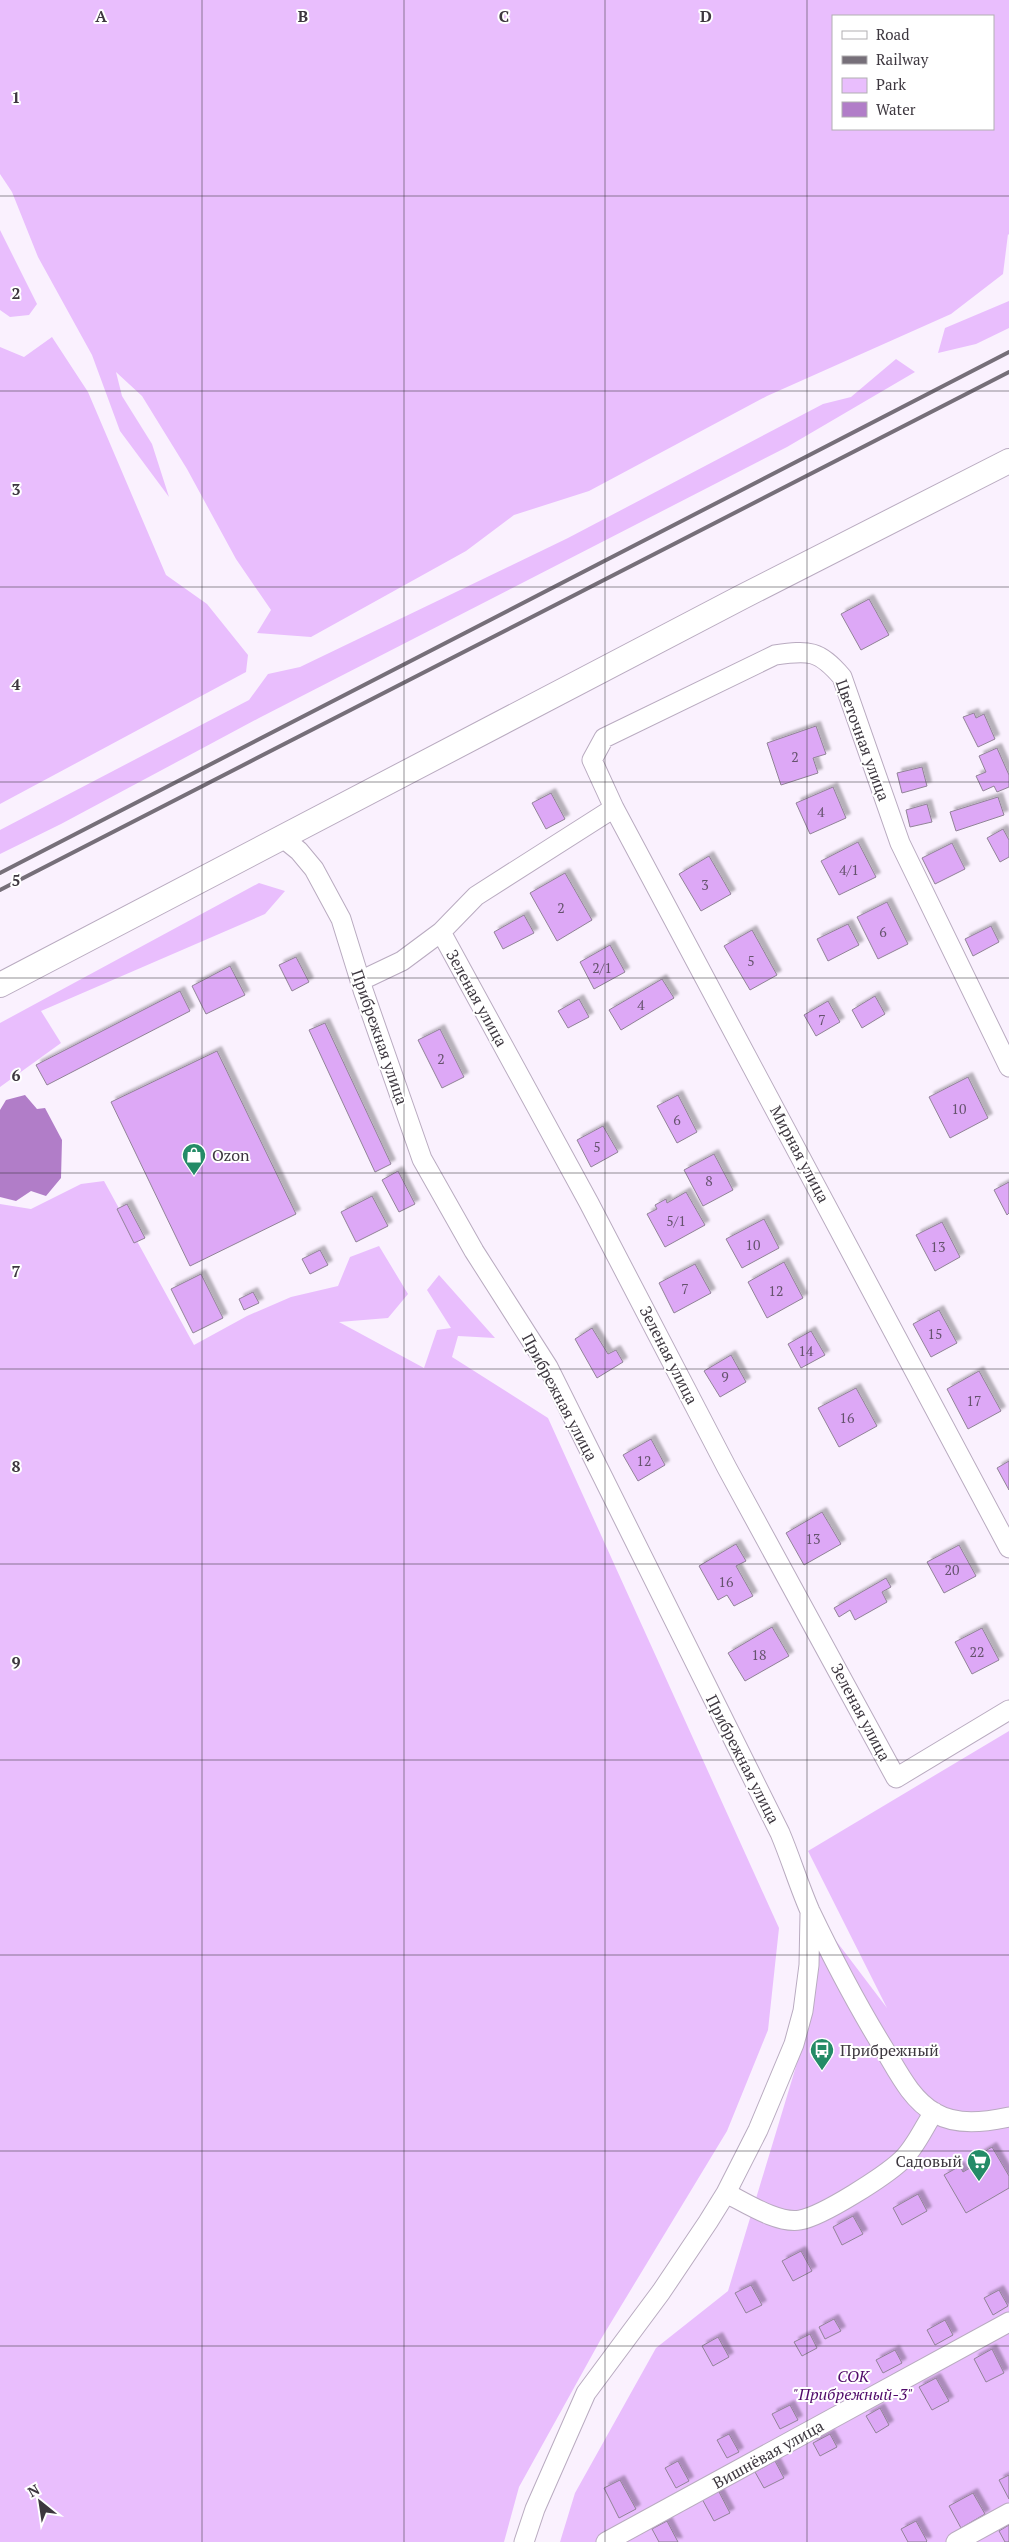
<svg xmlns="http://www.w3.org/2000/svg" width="1009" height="2542" font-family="'PT Serif',serif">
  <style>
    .green { fill: #e9befd; fill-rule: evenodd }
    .water { fill: #b17dc8 }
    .building { fill: #dda8f6; stroke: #918397; filter: url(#shadow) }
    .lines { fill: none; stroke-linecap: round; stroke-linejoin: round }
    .minor-casing { stroke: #b9abc0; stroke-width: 21 }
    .tertiary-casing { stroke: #b9abc0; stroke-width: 26 }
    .minor { stroke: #fff; stroke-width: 19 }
    .tertiary { stroke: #fff; stroke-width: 24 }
    .rail { stroke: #766f79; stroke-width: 4 }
    .grid { fill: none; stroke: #3d373f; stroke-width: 1; stroke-opacity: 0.55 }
    .labels { text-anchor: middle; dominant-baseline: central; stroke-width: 4; stroke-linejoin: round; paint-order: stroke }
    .number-label { font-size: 14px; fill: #65536d }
    .street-label { font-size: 16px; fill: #3d373f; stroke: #fff }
    .poi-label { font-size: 16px; fill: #3d373f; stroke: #fff; text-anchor: start }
    .park-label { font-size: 16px; font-style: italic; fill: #510b6a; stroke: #fff }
    .grid-label { font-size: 16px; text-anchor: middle; font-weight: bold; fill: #3d373f; stroke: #fff; stroke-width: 4; stroke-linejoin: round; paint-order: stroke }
  </style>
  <defs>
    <filter id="shadow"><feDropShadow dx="4.5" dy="-4.5" stdDeviation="1" flood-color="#0004"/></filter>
  </defs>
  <rect width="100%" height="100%" fill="#faf1fe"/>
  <path class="green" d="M0,0H1009V235L1008,234L1003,274L951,314L767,396L589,491L514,515L466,551L311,637L257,633L271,610L236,559L187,469L142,396L116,372L122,396L152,444L169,497L120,431L92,355L38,257L12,192L0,174ZM833,16H993V129H833Z
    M0,230L37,304L29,315L10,317L0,310Z
    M1009,301V328L976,344L938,353L945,328Z
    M52,337L88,392L166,575L207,604L248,655L246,672L0,804V347L24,357Z
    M896,359L915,372L787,447L259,718L61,824L0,854V830L249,700L268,674L300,667L568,538L823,404L851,397Z
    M259,883L285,891L265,914L41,1011L61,1043L0,1087V1023Z
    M104,1181L194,1345L247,1316L291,1297L338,1286L350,1257L379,1246L408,1294L388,1318L339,1322L424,1368L437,1330L451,1328L427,1290L439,1275L495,1338L458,1336L452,1357L548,1418L779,1928L768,2030L727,2131L601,2339L519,2487L504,2542H0V1204L31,1209L81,1184Z
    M1009,1731V2542H560L575,2493L656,2348L728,2291L807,2030L818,1917L887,2008L808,1851Z"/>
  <path class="water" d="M25,1095L37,1109L45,1108L62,1140L61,1178L46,1196L31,1191L16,1201L0,1197V1110L6,1100Z"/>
  <path class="building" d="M869,599L889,635L861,650L841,614Z
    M974,713L976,718L984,714L995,739L978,747L963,717Z
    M816,726L826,754L813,758L818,773L781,785L767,743Z
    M997,748L1009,775V787L997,792L994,786L983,791L976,776L986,772L979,756Z
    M922,767L927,786L902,793L897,773Z
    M833,787L846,818L810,834L796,803Z
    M551,793L565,819L546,829L532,803Z
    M998,797L1004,815L956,831L950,812Z
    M927,804L932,822L910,827L906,810Z
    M1003,829L1009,840V857L1000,862L987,838Z
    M858,842L876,877L839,895L821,861Z
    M952,843L965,869L935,884L922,858Z
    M709,856L731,894L701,911L679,874Z
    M565,873L592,920L557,941L530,893Z
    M887,902L908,944L878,959L857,917Z
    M524,915L534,933L503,949L494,932Z
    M848,924L859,945L828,961L817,939Z
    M991,926L999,942L973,956L965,939Z
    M752,930L777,975L750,990L724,946Z
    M610,945L625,972L594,989L580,962Z
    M296,957L309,982L292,991L279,965Z
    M230,966L245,995L206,1014L192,986Z
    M662,979L674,998L621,1030L609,1010Z
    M180,991L190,1011L47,1085L36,1065Z
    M875,996L885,1014L862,1028L852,1010Z
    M579,999L589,1017L568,1028L558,1011Z
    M828,1001L840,1022L816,1036L804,1015Z
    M325,1023L391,1164L375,1172L309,1030Z
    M440,1029L464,1077L442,1088L418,1040Z
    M217,1051L296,1214L190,1266L111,1102Z
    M968,1077L988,1118L950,1138L929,1097Z
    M678,1095L697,1132L677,1143L657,1106Z
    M603,1126L618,1152L591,1167L577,1140Z
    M714,1154L733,1190L703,1206L684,1170Z
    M398,1171L415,1204L399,1212L382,1180Z
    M1009,1182V1213L1007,1215L994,1190Z
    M686,1192L705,1225L665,1247L647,1214L657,1209L655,1205L666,1199L667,1203Z
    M372,1196L388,1226L356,1242L341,1212Z
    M127,1204L145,1238L134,1243L117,1209Z
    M764,1219L779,1248L742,1268L726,1239Z
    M942,1222L960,1257L935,1271L916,1235Z
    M320,1250L328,1265L310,1274L302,1259Z
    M784,1262L803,1298L767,1318L748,1282Z
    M695,1264L711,1293L674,1313L659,1283Z
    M201,1274L223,1318L193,1333L171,1289Z
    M253,1292L259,1303L244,1310L239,1299Z
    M939,1310L957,1343L931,1357L913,1324Z
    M592,1328L608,1354L616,1350L623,1362L597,1378L575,1339Z
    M811,1331L825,1355L801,1368L788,1344Z
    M731,1355L746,1382L720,1397L704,1371Z
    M979,1371L1001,1411L968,1429L947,1389Z
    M856,1388L877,1426L839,1447L818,1408Z
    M651,1439L665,1465L638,1481L623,1455Z
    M1009,1461V1490L997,1468Z
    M822,1512L841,1544L804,1565L786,1533Z
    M736,1544L746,1561L736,1566L753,1596L734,1606L727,1595L718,1600L699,1566Z
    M959,1545L976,1576L944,1593L927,1562Z
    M886,1578L891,1587L882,1592L887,1602L855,1620L850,1610L839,1617L834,1608Z
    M772,1627L789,1656L745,1681L728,1653Z
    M982,1628L999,1660L972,1674L955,1642Z
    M992,2147L1009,2176V2188L966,2213L944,2175L960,2166L963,2172L980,2162L977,2156Z
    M918,2194L927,2211L902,2225L893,2208Z
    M853,2216L863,2234L842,2245L833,2227Z
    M801,2251L812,2271L793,2281L782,2261Z
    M751,2285L762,2305L746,2313L735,2293Z
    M999,2290L1008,2306L993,2315L984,2298Z
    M834,2319L841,2331L825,2339L819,2327Z
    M945,2320L953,2335L935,2345L927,2330Z
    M810,2334L817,2348L802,2356L794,2342Z
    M718,2337L729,2357L713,2366L702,2346Z
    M992,2349L1004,2373L986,2382L974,2359Z
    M895,2350L902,2363L883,2373L876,2360Z
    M936,2378L949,2401L932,2410L919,2387Z
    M790,2405L798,2420L780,2429L772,2414Z
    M880,2408L889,2425L876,2433L866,2416Z
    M729,2434L739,2452L727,2458L717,2440Z
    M830,2434L837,2447L820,2456L813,2443Z
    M678,2461L689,2481L676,2488L665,2468Z
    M775,2461L784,2478L764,2488L755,2472Z
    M1009,2475V2499L999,2480Z
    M620,2480L636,2509L619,2518L604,2488Z
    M718,2490L730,2513L714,2521L702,2499Z
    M973,2493L985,2514L961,2528L949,2506Z
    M667,2521L678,2542H659L652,2529Z
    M916,2521L927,2541L926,2542H908L901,2529Z
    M1009,2525V2542H1005L999,2531Z"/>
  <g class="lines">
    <g class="minor-casing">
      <path id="minor" d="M283,838L299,851L314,869L341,919L363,990L422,1159L474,1251L548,1367L780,1833C791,1859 799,1886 810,1911C833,1959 858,2007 886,2052C899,2074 912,2100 935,2113C957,2126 985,2122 1009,2117
        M441,932L589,1203L727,1468L896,1778L1009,1710
        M360,981L402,961L441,932L476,896L614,808
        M1009,1067L900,843L842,677C819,650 809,650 775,655L604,738L592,760L614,808L1009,1548
        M726,2193C746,2203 778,2224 800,2220C823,2216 885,2176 902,2160C915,2148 924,2127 934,2112
        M524,2542L535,2509L586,2393L661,2292L708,2222L726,2193L758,2130L794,2044L803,2011L809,1965L810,1914
        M606,2542L1009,2322
        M956,2542L1009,2513"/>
    </g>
    <g class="tertiary-casing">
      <path id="tertiary" d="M0,985L740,598L1009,461"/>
    </g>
    <use href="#minor" class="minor"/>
    <use href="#tertiary" class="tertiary"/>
    <path class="rail" d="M0,873L1009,352
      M0,890L1009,372"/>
  </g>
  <path class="grid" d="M202,0V2542M404,0V2542M605,0V2542M807,0V2542M0,196H1009M0,391H1009M0,587H1009M0,782H1009M0,978H1009M0,1173H1009M0,1369H1009M0,1564H1009M0,1760H1009M0,1955H1009M0,2151H1009M0,2346H1009"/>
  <defs>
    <g id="shop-pin" transform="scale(1.25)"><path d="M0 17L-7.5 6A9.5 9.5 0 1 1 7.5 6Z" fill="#248b67" stroke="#fff"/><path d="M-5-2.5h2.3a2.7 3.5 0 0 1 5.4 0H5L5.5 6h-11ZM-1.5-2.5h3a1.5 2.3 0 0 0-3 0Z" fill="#fff"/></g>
    <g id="bus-pin" transform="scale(1.25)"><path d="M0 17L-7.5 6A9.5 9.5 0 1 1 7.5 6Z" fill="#248b67" stroke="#fff"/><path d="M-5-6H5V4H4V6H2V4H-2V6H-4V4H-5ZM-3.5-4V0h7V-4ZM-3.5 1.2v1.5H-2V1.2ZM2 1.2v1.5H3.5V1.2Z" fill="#fff"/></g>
    <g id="supermarket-pin" transform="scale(1.25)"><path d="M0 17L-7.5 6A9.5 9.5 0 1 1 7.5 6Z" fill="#248b67" stroke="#fff"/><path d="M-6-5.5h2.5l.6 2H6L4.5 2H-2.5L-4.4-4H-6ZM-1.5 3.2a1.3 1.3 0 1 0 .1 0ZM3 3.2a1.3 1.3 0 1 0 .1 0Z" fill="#fff"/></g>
  </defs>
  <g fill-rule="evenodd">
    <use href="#shop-pin" x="194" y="1155"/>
    <use href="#bus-pin" x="822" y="2050"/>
    <use href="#supermarket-pin" x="979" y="2161"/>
  </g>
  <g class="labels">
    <g class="number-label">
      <text x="795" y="756">2</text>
      <text x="821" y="811">4</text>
      <text x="849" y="869">4/1</text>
      <text x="705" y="884">3</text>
      <text x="561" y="907">2</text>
      <text x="883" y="931">6</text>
      <text x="751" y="960">5</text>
      <text x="602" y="967">2/1</text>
      <text x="641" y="1004">4</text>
      <text x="822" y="1019">7</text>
      <text x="441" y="1058">2</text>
      <text x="959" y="1108">10</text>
      <text x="677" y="1119">6</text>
      <text x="597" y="1146">5</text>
      <text x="709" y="1180">8</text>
      <text x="676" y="1220">5/1</text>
      <text x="753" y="1244">10</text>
      <text x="938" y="1246">13</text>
      <text x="685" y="1288">7</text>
      <text x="776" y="1290">12</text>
      <text x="935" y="1333">15</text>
      <text x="806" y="1350">14</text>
      <text x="725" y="1376">9</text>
      <text x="974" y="1400">17</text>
      <text x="847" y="1417">16</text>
      <text x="644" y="1460">12</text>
      <text x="813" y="1538">13</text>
      <text x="952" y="1569">20</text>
      <text x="726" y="1581">16</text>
      <text x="977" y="1651">22</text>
      <text x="759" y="1654">18</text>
    </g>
    <g class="street-label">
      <text transform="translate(863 740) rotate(70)">Цветочная улица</text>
      <text transform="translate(477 998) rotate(61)">Зеленая улица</text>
      <text transform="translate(380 1037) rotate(71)">Прибрежная улица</text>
      <text transform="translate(800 1154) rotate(62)">Мирная улица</text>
      <text transform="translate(669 1355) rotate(63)">Зеленая улица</text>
      <text transform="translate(560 1397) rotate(62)">Прибрежная улица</text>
      <text transform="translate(861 1712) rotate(62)">Зеленая улица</text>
      <text transform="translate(743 1759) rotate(63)">Прибрежная улица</text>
      <text transform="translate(768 2454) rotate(-29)">Вишнёвая улица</text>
    </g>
    <g class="poi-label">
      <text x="212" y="1155">Ozon</text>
      <text x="840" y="2050">Прибрежный</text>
      <text x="962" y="2161" text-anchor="end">Садовый</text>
    </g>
    <g class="park-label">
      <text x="853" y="2376">СОК<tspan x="853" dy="18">"Прибрежный-3"</tspan></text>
    </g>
  </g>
  <g class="grid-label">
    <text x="101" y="22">A</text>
    <text x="303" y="22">B</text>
    <text x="504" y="22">C</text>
    <text x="706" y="22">D</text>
    <text x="16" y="103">1</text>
    <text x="16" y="299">2</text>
    <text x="16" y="495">3</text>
    <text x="16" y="690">4</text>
    <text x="16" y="886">5</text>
    <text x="16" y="1081">6</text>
    <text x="16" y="1277">7</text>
    <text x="16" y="1472">8</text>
    <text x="16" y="1668">9</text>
  </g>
  <rect x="832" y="15" width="162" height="115" fill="#ffffff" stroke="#b1afb2"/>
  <rect x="842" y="31" width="25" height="8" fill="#ffffff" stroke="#b1afb2"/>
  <text x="876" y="40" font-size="15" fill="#3d373f">Road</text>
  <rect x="842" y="56" width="25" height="8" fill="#766f79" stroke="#b1afb2"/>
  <text x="876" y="65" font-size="15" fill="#3d373f">Railway</text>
  <rect x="842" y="78" width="25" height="15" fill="#e9befd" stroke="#b1afb2"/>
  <text x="876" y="90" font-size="15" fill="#3d373f">Park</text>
  <rect x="842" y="102" width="25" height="15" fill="#b17dc8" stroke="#b1afb2"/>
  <text x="876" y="115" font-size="15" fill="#3d373f">Water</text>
  <g transform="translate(40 2502) rotate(330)" stroke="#ffffff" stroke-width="4" paint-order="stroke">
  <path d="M0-4L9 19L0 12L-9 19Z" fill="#3d373f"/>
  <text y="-8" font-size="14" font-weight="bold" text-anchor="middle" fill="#3d373f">N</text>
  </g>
</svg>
